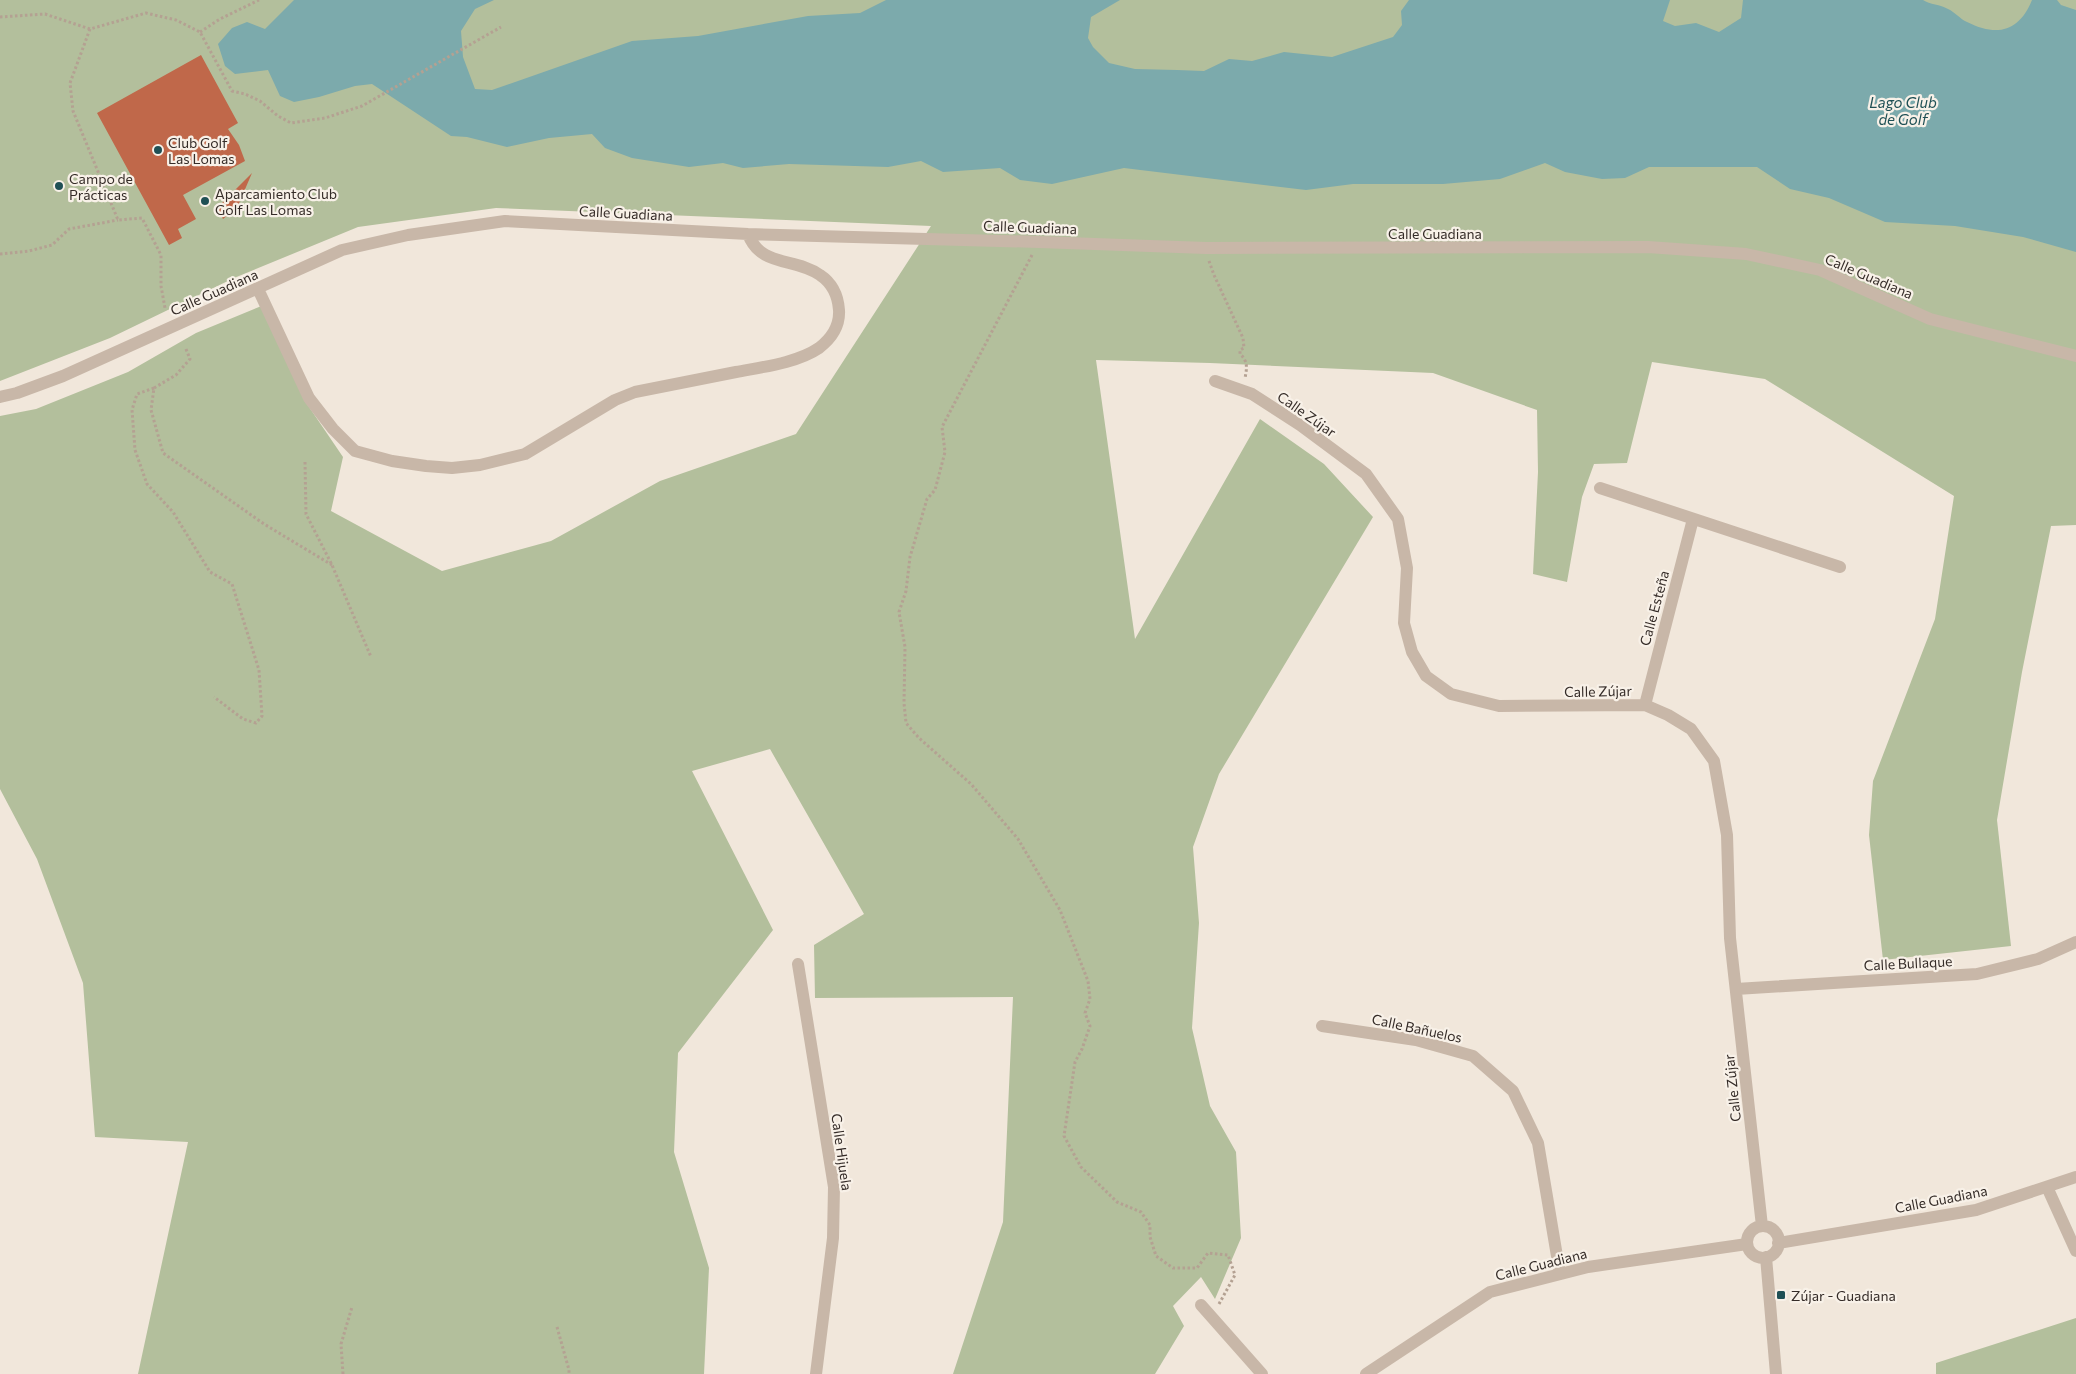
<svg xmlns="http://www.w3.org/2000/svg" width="2076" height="1374" font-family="Commissioner,sans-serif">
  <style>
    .green { fill: #b3bf9c }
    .water { fill: #7caaac }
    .building { fill: #c0684a }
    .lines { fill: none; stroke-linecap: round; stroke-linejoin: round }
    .path { stroke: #b4a192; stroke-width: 3; stroke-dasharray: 2.5 2.5; stroke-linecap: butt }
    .minor { stroke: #c8b7a8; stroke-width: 12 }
    .poi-dot { fill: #1f5055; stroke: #f8f1e8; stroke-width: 2 }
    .labels { text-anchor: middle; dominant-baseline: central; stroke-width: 4.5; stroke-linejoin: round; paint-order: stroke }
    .poi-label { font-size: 14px; fill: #352c28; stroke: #f8f1e8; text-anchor: start }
    .street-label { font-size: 14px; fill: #352c28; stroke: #f8f1e8 }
    .water-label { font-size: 15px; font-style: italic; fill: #1f5055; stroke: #f8f1e8 }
  </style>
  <rect width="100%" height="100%" fill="#f1e7db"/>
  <path class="green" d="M0,0H2076V525L2051,526L2022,672L1997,820L2011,946L1883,960L1869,835L1873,781L1935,619L1954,496L1765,379L1652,362L1627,463L1594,464L1582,497L1567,582L1533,574L1538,472L1537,410L1433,373L1210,363L1096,360L1135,639L1260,419L1324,464L1373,517L1219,774L1193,847L1199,923L1192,1028L1210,1106L1236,1152L1241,1238L1215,1299L1201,1277L1173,1306L1184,1326L1155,1374H953L1003,1222L1013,997L815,998L814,945L864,914L770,749L692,771L773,930L678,1053L674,1152L709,1268L704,1374H138L188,1142L95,1137L83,983L37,859L0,789V416L36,409L128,372L196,333L264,305L305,401L343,457L331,511L442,571L551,541L660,481L796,434L931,226L496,208L358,227L234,278L110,338L0,381Z
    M2076,1318V1374H1936V1363Z"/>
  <path class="water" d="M294,0H494L475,9L461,31L463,57L475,89L492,90L632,41L698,36L808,16L860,13L886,0H1136H1120L1091,17L1088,38L1093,47L1109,63L1135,69L1177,70L1204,71L1229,59L1252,61L1284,52L1332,57L1393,37L1402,25L1401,11L1409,0H1670L1663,21L1675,26L1696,23L1719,32L1741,18L1743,0H1923C1930,5 1940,4 1948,9C1955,12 1960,19 1967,22C1997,37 2019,32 2032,0H2057L2061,5L2076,10V252L2023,237L1955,226L1885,222L1829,198L1790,189L1757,167H1649L1625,178L1602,179L1565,172L1545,163L1500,179L1443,184H1353L1306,190L1124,168L1052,184L1020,180L1000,168L943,172L921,161L888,167L789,164L743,168L723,163L689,167L632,158L605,148L592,134L549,138L507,147L467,137L451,136L372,84L355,86L319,97L294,102L280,96L268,70L235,74L225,66L218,44L232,28L247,22L265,29Z"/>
  <path class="building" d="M201,55L238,123L228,129L239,145L245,161L183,195L196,219L178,229L182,238L169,245L97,113Z
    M252,173L237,208L223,219L217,208Z"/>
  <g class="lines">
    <path class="path" d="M0,17L45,14L90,29L146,13L176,20L200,32L232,91L245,94L260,101L278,116L291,123L325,118L362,106L501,27
      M90,29L70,83L73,111L118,220L142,218L161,255V286L165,308
      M200,32L220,19L259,0
      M0,254L29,251L52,245L69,229L118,220
      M1032,255L942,427L945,452L935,490L927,499L910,557L906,591L899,612L905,647L904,703L906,723L919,738L971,784L1018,839L1060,910L1088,981L1090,999L1085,1013L1090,1026L1082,1049L1075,1062L1064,1136L1081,1167L1117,1202L1141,1212L1150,1225V1237L1156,1256L1173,1268H1197L1208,1253L1228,1255L1235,1275L1219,1304
      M1209,261L1214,275L1243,338L1244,348L1240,350V354C1248,361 1247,368 1245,378
      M186,349L190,359L176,375L154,388L151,410L163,453L264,524L332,565
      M154,388L137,394L132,410L135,450L147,484L173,512L210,572L232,584L259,670L262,716L256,723L243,719L214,697
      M305,462L306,514L332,565L371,657
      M557,1327L569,1370V1374
      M343,1374L341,1344L352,1307"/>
    <path class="minor" d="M258,289L309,398L333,429L355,451L392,461L426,466L452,468L480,465L525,454L615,400L635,392C669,385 702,379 736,372C762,367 797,363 819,348C832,338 840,326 839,310C838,296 832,283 820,275C795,257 761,268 748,234
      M1215,381L1252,394L1300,425L1366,474L1398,519L1407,568L1404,623L1412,652L1426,676L1451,694L1499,706L1645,705L1668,715L1691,729L1714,761L1727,835L1730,938L1762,1226
      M0,397L17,393L63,376L342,250L408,235L505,221L748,234L1039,242L1206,248L1648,247L1746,254L1820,270L1930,319L2076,356
      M1600,488L1840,567
      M1645,705L1693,519
      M798,964L834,1187L833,1238L816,1374
      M1736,989L1977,974L2038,959L2076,942
      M1322,1026L1416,1040L1473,1056L1513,1091L1538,1143L1560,1274
      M2047,1187L2076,1251
      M1747 1242a16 16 0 1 1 32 0a16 16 0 1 1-32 0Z
      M1778,1243L1976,1210L2076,1177
      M1766,1257L1776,1374
      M1201,1305L1262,1374
      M1366,1374L1490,1292L1588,1267L1747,1244"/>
  </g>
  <g class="poi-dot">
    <circle cx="158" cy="150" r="5"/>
    <circle cx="59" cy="186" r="5"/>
    <circle cx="205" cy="201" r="5"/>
    <rect x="1776" y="1290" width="10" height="10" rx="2.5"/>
  </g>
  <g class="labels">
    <g class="poi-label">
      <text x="168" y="142">Club Golf<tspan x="168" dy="16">Las Lomas</tspan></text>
      <text x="69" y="178">Campo de<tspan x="69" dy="16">Prácticas</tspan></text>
      <text x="215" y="193">Aparcamiento Club<tspan x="215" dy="16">Golf Las Lomas</tspan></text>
      <text x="1791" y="1295">Zújar - Guadiana</text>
    </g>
    <g class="street-label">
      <text transform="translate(626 213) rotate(3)">Calle Guadiana</text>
      <text transform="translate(1030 227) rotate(2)">Calle Guadiana</text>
      <text x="1435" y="233">Calle Guadiana</text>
      <text transform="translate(1869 276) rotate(23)">Calle Guadiana</text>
      <text transform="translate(214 292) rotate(-24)">Calle Guadiana</text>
      <text transform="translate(1307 414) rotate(35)">Calle Zújar</text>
      <text transform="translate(1654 608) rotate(-75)">Calle Esteña</text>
      <text transform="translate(1598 691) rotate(-1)">Calle Zújar</text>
      <text transform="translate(1908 963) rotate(-3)">Calle Bullaque</text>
      <text transform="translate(1417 1028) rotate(12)">Calle Bañuelos</text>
      <text transform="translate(1732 1088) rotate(-96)">Calle Zújar</text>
      <text transform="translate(842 1152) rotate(82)">Calle Hijuela</text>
      <text transform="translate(1941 1199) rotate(-11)">Calle Guadiana</text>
      <text transform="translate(1541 1264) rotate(-14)">Calle Guadiana</text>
    </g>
    <g class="water-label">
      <text x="1903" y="102">Lago Club<tspan x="1903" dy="17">de Golf</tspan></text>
    </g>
  </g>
</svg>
